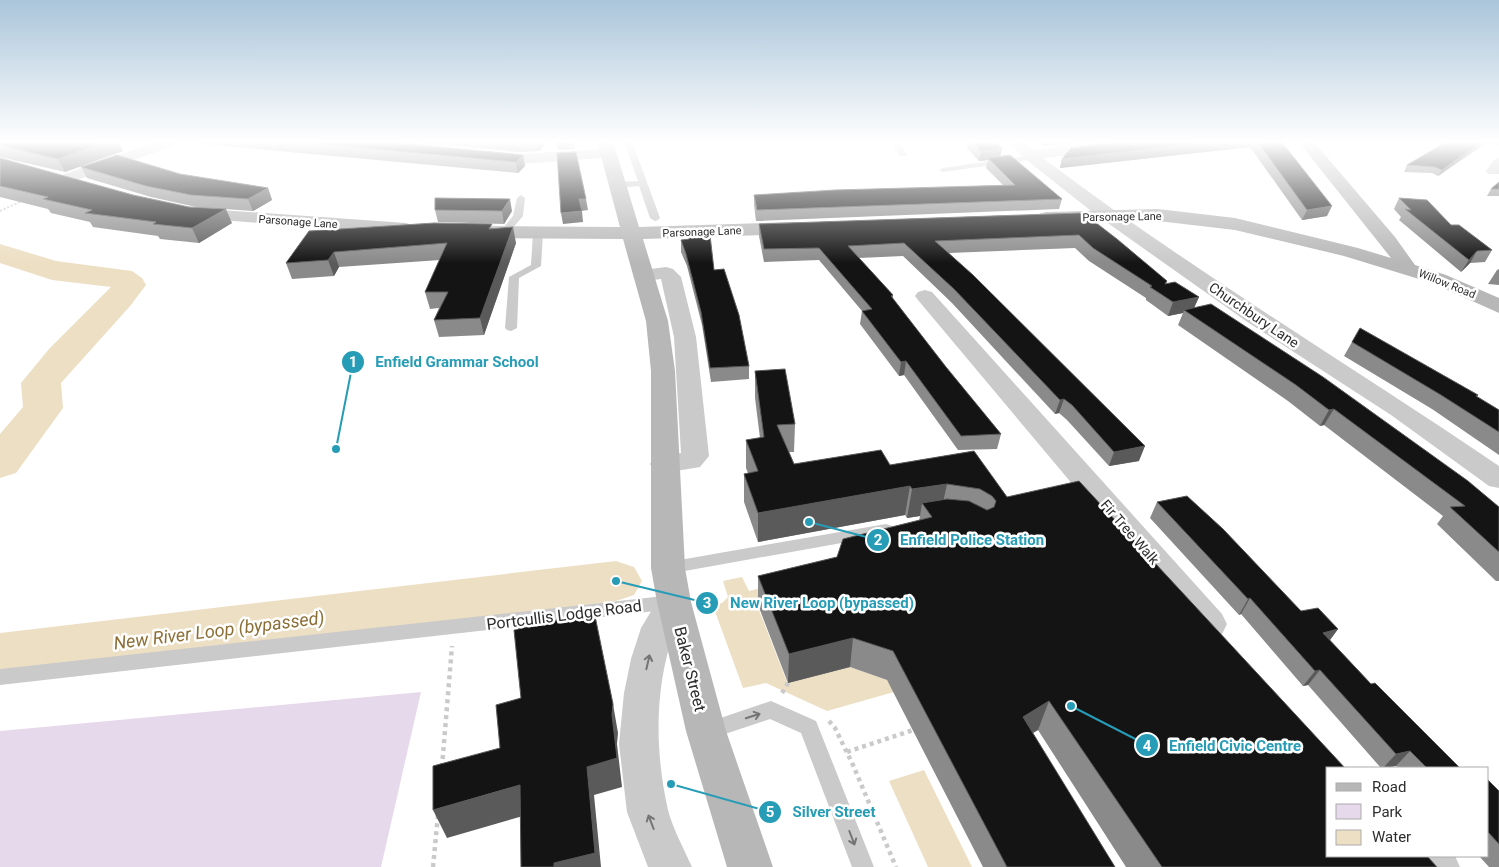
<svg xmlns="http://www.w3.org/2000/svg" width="1499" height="867" font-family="Roboto,sans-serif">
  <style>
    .green { fill: #e7d9ec }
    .water { fill: #eddfc4 }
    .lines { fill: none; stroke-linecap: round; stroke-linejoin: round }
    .river { fill: #eddfc4; fill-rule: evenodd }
    .path-far1 { stroke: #cacaca; stroke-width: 2; stroke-dasharray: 2 2; stroke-linecap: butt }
    .path { stroke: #cacaca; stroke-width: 4.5; stroke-dasharray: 4 4; stroke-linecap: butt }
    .lane { fill: #cacaca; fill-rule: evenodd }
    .street { fill: #cacaca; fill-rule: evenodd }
    .secondary { fill: #b7b7b7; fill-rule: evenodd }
    .wall { fill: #8a8a8a }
    .shaded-wall { fill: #5a5a5a }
    .building { fill: #141414; stroke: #5a5a5a }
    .oneway { stroke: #747474 }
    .labels { text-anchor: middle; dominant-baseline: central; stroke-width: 5; stroke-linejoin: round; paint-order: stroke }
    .far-street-label { font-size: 11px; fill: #2d2d2d; stroke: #fff }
    .street-label { font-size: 14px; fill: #2d2d2d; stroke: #fff }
    .near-street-label { font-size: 16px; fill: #2d2d2d; stroke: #fff }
    .near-water-label { font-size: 18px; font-style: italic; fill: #8d6e34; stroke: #fff }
    .leader { fill: none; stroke: #269cb6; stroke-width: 2 }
    .callout-dot { fill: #269cb6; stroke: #fff; stroke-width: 2 }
    .mark-label { font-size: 15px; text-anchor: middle; font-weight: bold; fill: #fff }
    .callout-label { font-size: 15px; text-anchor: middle; font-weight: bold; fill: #269cb6; stroke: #fff; stroke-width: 5; stroke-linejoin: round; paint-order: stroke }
  </style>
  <rect width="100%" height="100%" fill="#fff"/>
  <path class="green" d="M421,692L381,867H0V731Z"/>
  <path class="water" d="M839,568L833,586L757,605L787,682L850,667L887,680L894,692L827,711L766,683L743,688L713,606L722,603L728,597L723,581L742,577L749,591Z
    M924,770L972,867H928L889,781Z"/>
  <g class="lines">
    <path class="river" d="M0,244L56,261L132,271L142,278L146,285L131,305L61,383L63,408L16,473L0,478V434L23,407L21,383L49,349L111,287L52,280L0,263Z
      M616,561L634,567L642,581L634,595L616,601L0,681V633Z"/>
    <path class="path-far1" d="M0,211L22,201"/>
    <path class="path" d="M782,693L788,683
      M829,721L835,728L853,765L896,867
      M847,752L913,730
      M442,767L452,646
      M433,867L438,815"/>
    <path class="lane" d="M425,141H435L420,152H414V148Z
      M624,141H632L660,218L658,220L655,221L650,218L639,186L617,188L613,185L617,182L638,181Z
      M890,141H898L907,154L906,156H900Z
      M1032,155L1036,157L1035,159L943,172L939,170L943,168Z
      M521,195L525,198L523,216L507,235H501L499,233L513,216L517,198Z
      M538,230L543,233L541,266L519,278L517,328L511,331L507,330L505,328L509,277L531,265L533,233Z
      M886,524L892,526L894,530L892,534L668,574L662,572L660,568L662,564L668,562Z
      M673,595L679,597L682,602L679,607L673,609L0,685V669Z
      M771,701L816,721L874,867H852L801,733L770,719L707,740L700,737L697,731L700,725Z"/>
    <path class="street" d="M159,141H181L179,144L71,182H59L57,179L59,176Z
      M1008,141H1024L1033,150L1112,141H1162L1155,145L1043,158C1190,269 1347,363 1499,466V488L1489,486L1391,415L1246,321L1095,214L1024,158Z
      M609,149L614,151L617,154L614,157L520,164L484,159L481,156L484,153L489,151L520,154Z
      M1499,158V174H1488L1486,171L1494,160Z
      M666,267L673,269L681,277L696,337L709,456L700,467L664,473L654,470L650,464L654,458L681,453L674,337L661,279L643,281L636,279L633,275L636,271Z
      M925,290L932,292L1222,614L1227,624L1222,634L1210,638L1198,634L918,300L915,296L918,292Z
      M674,589L686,593L690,602C685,612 677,622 674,632C654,689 655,752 668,810C673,829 684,849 692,867H648L627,812L619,744L624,693L631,659L641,628L662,593Z
      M1404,856H1455L1460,867H1409Z"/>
    <path class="secondary" d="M597,141H613L639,227L796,222L803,224L805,228L803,232L796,234L643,239L668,321L675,371L685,568L691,602L726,731L773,867H727L686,731L657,602L651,568V371L646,321L623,239L477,238L470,236L467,232L470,228L477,226L620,227Z
      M1298,141H1313L1395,237L1415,265L1446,275L1499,298V313L1432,283L1344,256L1235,230L1158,221L1046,224L1039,222L1037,218L1039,214L1046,212L1158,209L1235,218L1358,248L1391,258Z
      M192,208L406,223L413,225L415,229L413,233L406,235L186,217L183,213L186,209Z"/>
  </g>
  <path class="wall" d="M0,141L123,149V151L65,172L0,157Z
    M182,141H380L523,155L525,166L518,173L182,142Z
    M403,141H421L419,143Z
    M433,141H548L539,151L520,152L434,144Z
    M557,141H574L575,149L558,150Z
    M968,141H994L1002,148L1000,156L1062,199L1059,209L756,221L754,205V195L1003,185L986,168L988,160L979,161L967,148Z
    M1038,141H1089L1043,146Z
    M1126,141H1281L1327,216L1302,220L1250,147L1060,168L1062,159Z
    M1448,141H1499V146L1487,143L1438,176L1432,173L1404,172L1407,165Z
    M0,158L232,223L199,243L160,239L158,236L93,227L90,222L51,213L48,209L0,197Z
    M81,167L180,174L268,188L272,200L253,211L196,207L151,197L87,178Z
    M1499,182V196H1487L1491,189Z
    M1399,198L1451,225L1492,250L1485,262L1470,263L1461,272L1399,220L1401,217L1394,209Z
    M435,210L512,211L504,224L438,222Z
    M1080,213L1166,284L1199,297L1194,308L1499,507V581H1496L1437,524L1443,516L1324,425L1320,426L1288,401L1178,325L1183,313L1168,316L1146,300V298L1089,261L1075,248L949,253L1139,461L1109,466L1067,420L1059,413L1055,414L952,303L903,256L859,258L893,295V299L946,367L1001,434L997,449L958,450L904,375L899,376L860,324L862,311L819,260L764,262L759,236V224Z
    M493,228L516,243L484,335L439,337L434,320L439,308L430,309L425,292L440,260L339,267L334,276L292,279L286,263L309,231Z
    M681,240L714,270L749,366V379L711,382L702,325L687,266L681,252Z
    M1499,269V285L1488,284L1497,270Z
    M1352,342L1478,395L1477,397L1499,410V455L1432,409L1344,356Z
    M755,371L795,424L794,452H789L794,464L890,465L974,451L1007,497L1437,867H1126L1038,730L1032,733L1115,867H983L887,680L850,667L788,683L758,605V576L837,557L919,521L920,516L907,518L905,515L758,542L744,502V474L748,473L746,468V440L760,438L755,398Z
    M1157,502L1301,611L1338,629L1330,640L1371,684L1460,768H1398L1396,766L1385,768H1381L1308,685L1303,686L1241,614L1239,615L1150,518Z
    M1488,780L1499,791V867H1489L1479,856H1488Z"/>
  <path class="shaded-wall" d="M109,141H119L123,151L65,172L58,159Z
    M537,141H548L539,151Z
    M1044,141H1089L1043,146Z
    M1221,141H1253L1250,147L1060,168L1062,159Z
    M1483,141H1487L1438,176L1442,170Z
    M1002,148L1000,158H988V160L979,161L981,151Z
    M523,155L525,166L518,173L516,162Z
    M268,188L272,200L253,211L248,199Z
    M510,199L512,211L504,224L502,211Z
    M579,199H586L588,210L581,211Z
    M1332,206L1327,216L1302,220L1307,210Z
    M226,209L232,223L199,243L192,228Z
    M582,211L583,222L563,224L561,213Z
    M513,227L516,243L484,335L480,318Z
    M1477,251L1470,263L1461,272L1469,260Z
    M334,252L339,267L334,276L328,260Z
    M1199,297L1193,310H1184L1183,313L1168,316L1173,302Z
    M906,361L904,375L899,376L901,362Z
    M1064,399L1059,413L1055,414L1060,400Z
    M1334,409L1324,425L1320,426L1329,410Z
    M1145,446L1139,461L1109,466L1114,452Z
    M947,484L941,512L922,503L920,516L907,518L912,489Z
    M910,486L905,515L758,542V513Z
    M1250,598L1241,614L1239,615L1248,599Z
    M1338,629L1327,644L1323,633Z
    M853,638L850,667L788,683L789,654Z
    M1320,670L1308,685L1303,686L1315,671Z
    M1049,701L1038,730L1012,746L1023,717Z
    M613,704L618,733L617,744L622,787L594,795L601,867H554V863L587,767L612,715Z
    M1410,751L1396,766L1383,768L1396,754Z
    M520,785L530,814L447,838L433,810Z"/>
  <path class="building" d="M0,141H109L58,159L0,145Z
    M286,141H380L523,155L516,162Z
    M557,141H574V144L557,145Z
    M972,141H994L1002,148L981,151Z
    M1126,141H1221L1062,159L1071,148Z
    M1257,141H1281L1332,206L1307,210Z
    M1448,141H1483L1442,170L1435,167L1407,165Z
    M576,152L586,199H579L582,211L561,213L557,153Z
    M117,155L180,174L268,188L248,199L191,195L146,186L81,167Z
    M1010,155L1062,199L757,210L754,195L835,190L1015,185L988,158Z
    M0,158L133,195L189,207L226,209L192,228L153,224L156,222L85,213L92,210L43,199L48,197L0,186Z
    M1499,182V189H1491Z
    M435,198L510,199L502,211L435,210Z
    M1399,198L1427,200L1451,225H1459L1492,250L1477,251L1469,260L1405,209L1411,210Z
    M1080,213L1091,222H1095L1117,239L1167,281L1165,284L1175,282L1199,297L1173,302L1150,287L1152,286L1093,248L1079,235L935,241L973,275L1145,446L1114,452L1072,405L1064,399L1060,400L954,289L904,243L848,246L893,295L891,296L946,367L1001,434L961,436L906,361L901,362L862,311L872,309L819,248L764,249L759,224Z
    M434,223L492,224L489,229L513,227L480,318L434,320L448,292H425L447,243L334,252L328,260L286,263L309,231Z
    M710,235L714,270L724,269L739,315L749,366L710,368L701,312L686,254L681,240L689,239V236Z
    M1211,304L1323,377L1468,481L1499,507V552L1450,507L1465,506L1334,409L1329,410L1296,385L1184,310Z
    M1360,328L1478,395L1476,396L1499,410V432L1441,395L1352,342Z
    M785,369L795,424L777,425L794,464L881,450L890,465L974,451L1007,497L1079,481L1345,768H1328V856H1427L1437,867H1162L1049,701L1023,717L1115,867H1007L893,651L853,638L789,654L758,576L837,557L843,539L932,517L922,503L947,499L969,501L987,510L994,507L996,501L992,496L980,489L947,484L912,489L910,486L758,513L744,474L758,471L746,440L764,437L755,371Z
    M1187,496L1223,529L1301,611L1318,608L1338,629L1323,633L1371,684L1375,683L1460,768H1427L1410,751L1396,754L1320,670L1315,671L1250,598L1248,599L1157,502Z
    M594,611L613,704L612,715L617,758L587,767L595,853L554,863V867H521L520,785L433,810V766L500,748L496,705L521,698L514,630Z
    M1488,780L1499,791V844L1488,832Z"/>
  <defs><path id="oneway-shaft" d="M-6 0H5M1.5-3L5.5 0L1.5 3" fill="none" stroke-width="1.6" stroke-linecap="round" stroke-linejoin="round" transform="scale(1.25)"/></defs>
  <g class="oneway">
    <use href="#oneway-shaft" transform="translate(648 662) rotate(-77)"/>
    <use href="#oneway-shaft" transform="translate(753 716) rotate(-18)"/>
    <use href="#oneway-shaft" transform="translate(651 822) rotate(-111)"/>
    <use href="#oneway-shaft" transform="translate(852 838) rotate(69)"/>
  </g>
  <linearGradient id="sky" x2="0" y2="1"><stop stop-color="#aac5da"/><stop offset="0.54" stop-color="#fff"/><stop offset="1" stop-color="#fff" stop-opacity="0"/></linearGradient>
  <rect width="1499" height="263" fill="url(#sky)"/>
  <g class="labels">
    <g class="far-street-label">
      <text transform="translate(1122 217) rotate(-1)">Parsonage Lane</text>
      <text transform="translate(298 222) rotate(4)">Parsonage Lane</text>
      <text transform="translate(702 232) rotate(-2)">Parsonage Lane</text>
      <text transform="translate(1447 284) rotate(22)">Willow Road</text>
    </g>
    <g class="street-label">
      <text transform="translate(1254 315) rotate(34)">Churchbury Lane</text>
      <text transform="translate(1130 532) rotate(49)">Fir Tree Walk</text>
    </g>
    <g class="near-street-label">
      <text transform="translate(564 615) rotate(-7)">Portcullis Lodge Road</text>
      <text transform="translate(690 669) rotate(76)">Baker Street</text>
    </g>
    <g class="near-water-label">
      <text transform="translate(219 630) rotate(-7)">New River Loop (bypassed)</text>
    </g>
  </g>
  <path class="leader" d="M336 449L353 362M809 522L878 540M616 581L707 603M1071 706L1147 745M671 784L770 812"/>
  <g class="callout-dot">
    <circle cx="336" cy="449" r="5"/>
    <circle cx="809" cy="522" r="5"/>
    <circle cx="616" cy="581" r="5"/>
    <circle cx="1071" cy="706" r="5"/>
    <circle cx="671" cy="784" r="5"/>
    <circle cx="353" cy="362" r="12"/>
    <circle cx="878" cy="540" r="12"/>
    <circle cx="707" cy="603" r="12"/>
    <circle cx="1147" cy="745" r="12"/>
    <circle cx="770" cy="812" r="12"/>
  </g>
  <g class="mark-label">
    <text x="353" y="367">1</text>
    <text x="878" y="545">2</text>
    <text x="707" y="608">3</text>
    <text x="1147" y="751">4</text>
    <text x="770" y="817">5</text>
  </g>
  <g class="callout-label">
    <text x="457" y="367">Enfield Grammar School</text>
    <text x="972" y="545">Enfield Police Station</text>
    <text x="822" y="608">New River Loop (bypassed)</text>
    <text x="1235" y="751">Enfield Civic Centre</text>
    <text x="834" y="817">Silver Street</text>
  </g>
  <rect x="1326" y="767" width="162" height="90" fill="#ffffff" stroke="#ababab"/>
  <rect x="1336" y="783" width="25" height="8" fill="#b7b7b7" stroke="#ababab"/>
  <text x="1372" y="792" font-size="15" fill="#2d2d2d">Road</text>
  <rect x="1336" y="804" width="25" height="15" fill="#e7d9ec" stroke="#ababab"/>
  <text x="1372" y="817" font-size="15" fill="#2d2d2d">Park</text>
  <rect x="1336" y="830" width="25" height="15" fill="#eddfc4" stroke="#ababab"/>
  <text x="1372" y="842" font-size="15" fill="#2d2d2d">Water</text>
</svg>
